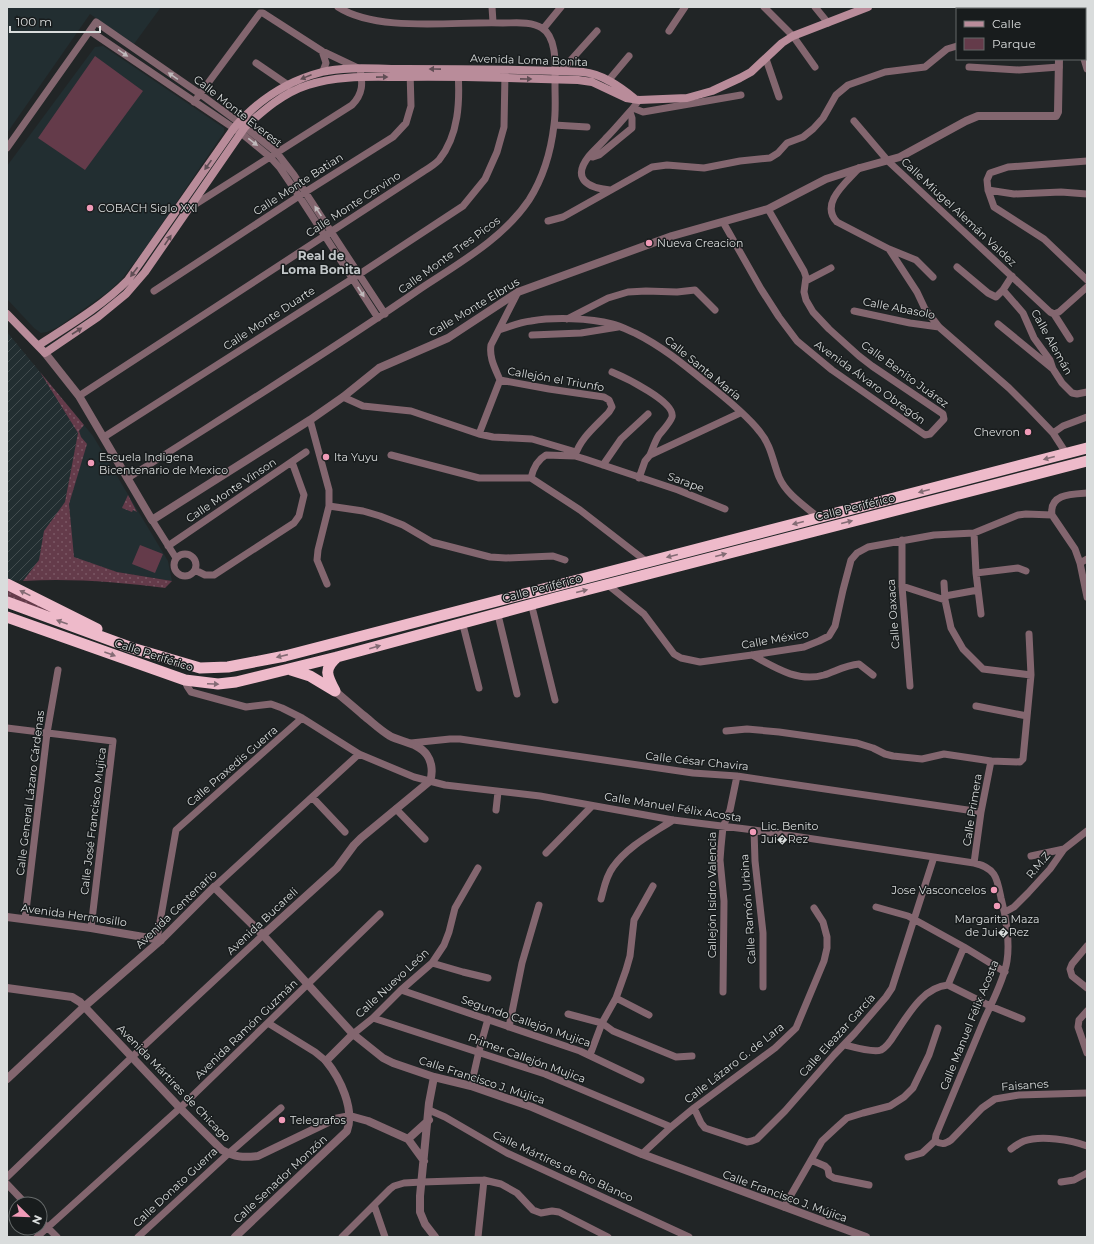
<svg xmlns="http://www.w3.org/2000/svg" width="1094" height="1244" font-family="Montserrat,sans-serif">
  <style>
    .built { fill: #222e31 }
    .industrial { fill: url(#industrial-furrows) }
    .green { fill: url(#green-dots) }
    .pitch { fill: #643b4a }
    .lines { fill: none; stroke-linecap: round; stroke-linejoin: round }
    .minor { stroke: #83666f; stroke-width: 7 }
    .tertiary { stroke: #83666f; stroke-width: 8 }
    .secondary { stroke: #b98c9a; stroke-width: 8 }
    .trunk { stroke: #eebaca; stroke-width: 11 }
    .oneway { fill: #bfb9bb }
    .oneway2 { fill: #604e55 }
    .oneway3 { fill: #836b74 }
    .poi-dot { fill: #f09ab7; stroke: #181c1d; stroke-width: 1.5 }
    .labels { text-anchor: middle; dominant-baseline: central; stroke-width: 3; stroke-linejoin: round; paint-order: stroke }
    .street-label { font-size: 11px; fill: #d9dcdc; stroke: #181c1d }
    .poi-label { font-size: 11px; fill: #d9dcdc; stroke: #181c1d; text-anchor: start }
    .neighbourhood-label { font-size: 12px; font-weight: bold; fill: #c1c6c8; stroke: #181c1d }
  </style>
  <defs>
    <pattern id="industrial-furrows" width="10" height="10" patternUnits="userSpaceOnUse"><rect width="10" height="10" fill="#222e31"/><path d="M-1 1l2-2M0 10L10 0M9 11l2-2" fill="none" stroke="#424c4e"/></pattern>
    <pattern id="green-dots" width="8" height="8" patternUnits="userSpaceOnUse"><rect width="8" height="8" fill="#643b4a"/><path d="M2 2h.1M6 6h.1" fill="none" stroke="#7a5764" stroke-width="1.8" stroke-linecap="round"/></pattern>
  </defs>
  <rect width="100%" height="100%" fill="#212526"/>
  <path class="built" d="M7,7H161L134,44L90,14L7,133Z
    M103,46L224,128V132L144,250L121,280L108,292L58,327L47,332L41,333L34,328L7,299V166L95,47Z
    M40,372L93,436L168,561L172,581L117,572L69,556L65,506L78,433Z"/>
  <path class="industrial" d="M7,332L40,372L78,433L65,502L59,579L7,581Z"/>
  <path class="green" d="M40,372L84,425L79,431L81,437L87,444L69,504L74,557L117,572L172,581L165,588C118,582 70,578 23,581L39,560L44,531L65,502L78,433Z
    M128,495L137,512L133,510L132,512L122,508Z
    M7,589L84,625L7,598Z"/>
  <path class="pitch" d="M95,56L143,91L85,170L38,138Z
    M140,545L163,554L155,573L132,564Z"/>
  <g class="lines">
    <path class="minor" d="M492,7L493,22
      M764,7L793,36L815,67
      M815,7L828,23
      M543,29L561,7
      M90,31L241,133L270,157L280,168L299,196L378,318
      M669,31L685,7
      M322,51L326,63L323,71
      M766,59L779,97
      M1084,59L1087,69
      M256,63L288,85
      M969,67L1019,70L1059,67
      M561,71L597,31
      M608,81L629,56
      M633,108L643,112L741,95
      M854,121L888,161L1050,312L1054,314L1070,339
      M554,125L587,127
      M7,148L96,22L200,94L245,127L277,153L294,175L385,314
      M589,156L593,157L599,155L632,128V118L630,112
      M1087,161L1008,167L990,173L987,180L988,190L994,207L1044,239L1087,280
      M859,168C847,182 819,203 837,222L889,249L917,292L925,309L939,327L1009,388L1029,408L1053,433L1066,453
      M610,190C588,188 571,179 589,156C594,150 601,144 606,138C615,129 624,118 633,108L639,100
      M988,190L1014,194L1061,192L1087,194
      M191,207L352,105C363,94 363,83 360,69L322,51L263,13H260L194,102
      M548,221L563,217L652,167L667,165L704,168L740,161L770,158L778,153L787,143L803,137L813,129L823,118L836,95L848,85L885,72L925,67L947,49L957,46
      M723,222L761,289L779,317L797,341L832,370L925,435L930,434L944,419L943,414L872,366L859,356L829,329L813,312L806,300L804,292L806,277L804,271L768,209
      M889,249L916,260L933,277
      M957,267L988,293L996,297L1003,290L1012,276
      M806,281L831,268
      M1003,290L1023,313L1034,338L1050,360L1053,369L1062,383L1072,393L1077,394L1087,392
      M154,291L299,196L393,137L406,123L411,106L410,71
      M854,311L910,323L939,327
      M1054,314L1059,312L1087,287
      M567,319L608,298L628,292L646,291L677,292L695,290L715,310
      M998,324L1053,369
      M499,330C509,327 520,322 531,321C554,317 590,318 612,324C620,326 628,330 635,333C661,346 682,363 704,381C722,395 747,415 760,432C771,445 773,462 779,477C786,494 805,506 819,518
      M532,335L581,333L618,327
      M612,372C624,377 676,402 672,417C670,423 663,430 659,435C655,441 653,448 650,455
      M500,380L549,389L604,397L609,400L612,407L609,412C597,425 580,438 575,456
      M79,396L424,171C429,168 435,164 439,160C459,135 460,101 458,71
      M343,397L363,406L411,411L479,434L493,437L532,439L576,452
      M310,420L329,490V506L318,550L317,560L327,584
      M1053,433L1063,426L1087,417
      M479,434L500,380C495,368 489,358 491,345L518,292
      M104,437L352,279L463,206L485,179L497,152L504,127L505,73
      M391,455L479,478H531
      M603,465L621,439L648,414
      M128,478C225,416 323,356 417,291C457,264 502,240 529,200C543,178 551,151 554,125C556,112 555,99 555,86C555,69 558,38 542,28C531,21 515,23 503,23C456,21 378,33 338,7
      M531,478C533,469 537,460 546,455L575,456L585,459L678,490L725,509
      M531,478L580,510L647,562
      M639,478L645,461L650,455L740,413
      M1087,493C1071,494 1049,494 1052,515L1075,549L1080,563L1087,597
      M329,506L363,511L380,516L403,525L432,542L490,557L506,558L553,556L565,560
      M152,520L176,558
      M974,533L976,573L981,614
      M902,540V586L910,686
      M168,546L306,452
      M174 565a11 11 0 1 1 22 0a11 11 0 1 1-22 0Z
      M1080,563L1087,559
      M195,570L205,575H214L294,523L299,516L304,495L292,462
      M976,573L1018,568L1026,571
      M944,583L945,600L951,628L963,649L983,669L1031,675
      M608,585L644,614L674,654L681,658L700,662L752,655L804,647L819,641L829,636L835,626L843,590L851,560L857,553L868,547L934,535L974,533L1018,515L1026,514L1052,515
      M902,586L945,600
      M945,596L978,590
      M533,611L555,700
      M499,619L517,694
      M464,629L479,688
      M752,655C774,667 798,683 824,675C836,671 846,665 859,664L873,675
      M185,680L187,686L191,692L246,707L271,704L282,708L302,718L359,754L414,777L445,785L540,796L673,820L754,830L974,863C996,868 997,878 1001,898C1006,916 1010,942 1007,961C1004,980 992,1002 984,1020C968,1059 952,1097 936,1135L935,1141
      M976,706L1027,716
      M7,728L113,741L91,928
      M726,731L747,729L779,732L857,743L873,748L885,754L893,756L922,759L944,754L991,761L1020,762L1023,759L1031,675L1029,634
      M411,743L450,739H460L693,773L737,776L981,812
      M312,797L345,832
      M396,809L425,839
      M496,810L498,792
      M754,830L755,861L763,933V987
      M546,853L592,806
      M1031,856L1064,849
      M974,863L981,812L991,761
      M214,887L359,754
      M601,899C604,888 606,876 613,867C628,846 652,834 673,820
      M876,907L908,916L964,947L1005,972
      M1005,912L1014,907L1028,893L1050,869L1064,849L1087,831
      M25,919L47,733L58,670
      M157,939L176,830L302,718
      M1087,946L1072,964L1070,969L1072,976L1087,988
      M432,963L463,972L488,978
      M948,985L964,947
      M401,990L580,1051L641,1080
      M723,992L724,901L720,860L721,847L723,827L730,810L737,776
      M616,998L649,1015
      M1087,1011L1079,1020L1078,1027L1087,1053
      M568,1014L602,1023L613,1031L676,1057L692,1056
      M373,1018L545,1074L671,1127
      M268,1023L315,1052L326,1061
      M509,1027L522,963L539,905
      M353,1034L373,1018L401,990L432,963L444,945L449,932L455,908L478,868
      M845,1045C853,1047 873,1053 881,1050C887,1047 892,1039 895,1034C908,1015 923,987 948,985L990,1006L1022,1019
      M590,1055L602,1023L616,998L626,970L630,956L634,920L653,886
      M471,1086L479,1051L488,1019
      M694,1108L701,1123L705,1128L747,1142L752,1141L757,1139L785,1111L834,1055L855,1033L886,997L892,988L934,857
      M429,1110L445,1117L507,1153L689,1237
      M935,1141C942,1145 945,1144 951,1140L982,1108L995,1099L1019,1095L1087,1093
      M1011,1149C1015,1146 1019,1143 1024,1141C1041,1135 1071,1140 1087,1146
      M642,1154L671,1127L694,1108L775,1048L796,1028L824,961L827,948V937L823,922L814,908
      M908,1157L922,1153L935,1141
      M811,1160L825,1166L828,1169L829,1175L834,1178L869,1185
      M7,1177L133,1056L263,935
      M1061,1182L1074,1180L1087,1173
      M7,1184L26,1204
      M374,1205L385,1237
      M784,1207L822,1141L837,1127L847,1118L863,1113L890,1106L904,1097L913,1088L929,1055L938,1028
      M40,1220L57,1237
      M37,1237L180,1108L380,914
      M138,1237L228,1154L281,1108
      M342,1237L390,1189L394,1186L404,1183L422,1182L484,1180L501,1184L517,1193L533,1210L541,1213L552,1211L559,1212L608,1237
      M478,1237L484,1180"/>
    <path class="tertiary" d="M1056,9L1057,7
      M1085,39H1087
      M45,353L79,396L152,520L310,420L343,397L379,368L448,338L518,292L672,236L768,209L826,179L860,168L900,157L966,121L978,116H1056L1058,112L1059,59
      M7,917L91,928L161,940
      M263,935L337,868L354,845L361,838L430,781C433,773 432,762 427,755C419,743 401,742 390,736C380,730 372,722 363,715C354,707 344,699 335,691
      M7,988L72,997L80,1002L180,1108L222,1150C235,1157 243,1158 258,1156L335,1119L350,1116L368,1121L408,1139L424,1161
      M434,1077L429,1103L420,1196V1212L425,1224L435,1237
      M7,1079L85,1006L161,940L214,887L263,935L353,1034L383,1058L393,1063L434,1077L471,1086L532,1107L642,1154L866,1237
      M408,1139L429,1120
      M235,1237L347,1131C355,1109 340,1078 326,1061L353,1034"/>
    <path class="secondary" d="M7,314L45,353L98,317L126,294L145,272L245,127C264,110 283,93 308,85C338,75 371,77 402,77C460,76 519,78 578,80L592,82L626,98L639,100L687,98L712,91L740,78L751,72L782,43L793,36L868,7
      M39,345C70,325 102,306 128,280L234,128C257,101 287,81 322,72C344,66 380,69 404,69C463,69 523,69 583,72C602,74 619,86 634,98"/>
    <path class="trunk" d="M7,584L97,629
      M7,602L132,648L200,668L228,667L285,656L1087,448
      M7,617L185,680L218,684L236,682L337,657L555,598L1087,461
      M291,670L310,676L335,691
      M335,691C327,676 323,669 337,657"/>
  </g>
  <defs><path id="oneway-solid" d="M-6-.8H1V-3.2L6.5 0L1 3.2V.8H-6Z"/></defs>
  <g class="oneway">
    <use href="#oneway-solid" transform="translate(123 53) rotate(34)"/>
    <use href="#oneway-solid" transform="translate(173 76) rotate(-145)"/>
    <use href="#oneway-solid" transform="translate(253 142) rotate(38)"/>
    <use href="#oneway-solid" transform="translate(318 211) rotate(-124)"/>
    <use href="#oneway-solid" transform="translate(361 292) rotate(57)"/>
  </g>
  <g class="oneway2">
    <use href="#oneway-solid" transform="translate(435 69) rotate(-179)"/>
    <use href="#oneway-solid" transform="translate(306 77) rotate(158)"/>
    <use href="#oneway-solid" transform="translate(382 77) rotate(-1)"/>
    <use href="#oneway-solid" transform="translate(526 79) rotate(1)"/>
    <use href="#oneway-solid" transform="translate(208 165) rotate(125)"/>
    <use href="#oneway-solid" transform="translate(168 240) rotate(-56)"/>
    <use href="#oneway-solid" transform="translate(134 272) rotate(127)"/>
    <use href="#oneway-solid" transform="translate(77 331) rotate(-33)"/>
  </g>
  <g class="oneway3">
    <use href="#oneway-solid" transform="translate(1049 458) rotate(165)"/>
    <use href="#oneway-solid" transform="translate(924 491) rotate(165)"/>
    <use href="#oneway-solid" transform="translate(847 522) rotate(-14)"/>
    <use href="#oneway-solid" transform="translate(798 523) rotate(166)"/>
    <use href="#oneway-solid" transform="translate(721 555) rotate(-15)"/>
    <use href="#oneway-solid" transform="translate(672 556) rotate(166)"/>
    <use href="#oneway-solid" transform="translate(582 591) rotate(-14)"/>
    <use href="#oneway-solid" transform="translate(25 593) rotate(-154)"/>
    <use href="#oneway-solid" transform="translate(62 622) rotate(-160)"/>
    <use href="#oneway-solid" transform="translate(375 647) rotate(-16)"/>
    <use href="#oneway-solid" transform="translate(110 654) rotate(20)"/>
    <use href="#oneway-solid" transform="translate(282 656) rotate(167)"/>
    <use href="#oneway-solid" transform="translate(213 684) rotate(3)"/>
  </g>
  <g class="poi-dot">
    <circle cx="90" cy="208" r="4"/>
    <circle cx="649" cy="243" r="4"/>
    <circle cx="1028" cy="432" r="4"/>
    <circle cx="326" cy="457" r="4"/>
    <circle cx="91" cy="463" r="4"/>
    <circle cx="753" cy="832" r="4"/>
    <circle cx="994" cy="890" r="4"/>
    <circle cx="997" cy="906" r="4"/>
    <circle cx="282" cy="1120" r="4"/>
  </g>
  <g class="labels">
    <g class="street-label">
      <text transform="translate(529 60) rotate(2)">Avenida Loma Bonita</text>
      <text transform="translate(238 111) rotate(38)">Calle Monte Everest</text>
      <text transform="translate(298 184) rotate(-33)">Calle Monte Batian</text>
      <text transform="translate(353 204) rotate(-33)">Calle Monte Cervino</text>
      <text transform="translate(959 212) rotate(43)">Calle Miugel Alemán Valdez</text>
      <text transform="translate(449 255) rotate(-36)">Calle Monte Tres Picos</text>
      <text transform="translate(474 307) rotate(-31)">Calle Monte Elbrus</text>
      <text transform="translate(899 308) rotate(11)">Calle Abasolo</text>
      <text transform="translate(269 318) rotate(-33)">Calle Monte Duarte</text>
      <text transform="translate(1052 342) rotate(61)">Calle Alemán</text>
      <text transform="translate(703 368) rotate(39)">Calle Santa María</text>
      <text transform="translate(905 374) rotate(36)">Calle Benito Juárez</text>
      <text transform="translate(556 379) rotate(10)">Callejón el Triunfo</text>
      <text transform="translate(870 382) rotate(36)">Avenida Álvaro Obregón</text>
      <text transform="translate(686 482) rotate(20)">Sarape</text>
      <text transform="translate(231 490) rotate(-34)">Calle Monte Vinson</text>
      <text transform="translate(855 507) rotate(-14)">Calle Periférico</text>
      <text transform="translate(542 588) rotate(-15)">Calle Periférico</text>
      <text transform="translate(893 614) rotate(-94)">Calle Oaxaca</text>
      <text transform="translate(775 639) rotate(-10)">Calle México</text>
      <text transform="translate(154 655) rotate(18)">Calle Periférico</text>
      <text transform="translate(697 761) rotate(6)">Calle César Chavira</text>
      <text transform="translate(232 766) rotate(-41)">Calle Praxedis Guerra</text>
      <text transform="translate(30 793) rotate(-83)">Calle General Lázaro Cárdenas</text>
      <text transform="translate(673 807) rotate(9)">Calle Manuel Félix Acosta</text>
      <text transform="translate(972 810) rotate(-81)">Calle Primera</text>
      <text transform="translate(93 821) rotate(-83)">Calle José Francisco Mujica</text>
      <text transform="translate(1038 865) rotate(-50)">R.M.Z</text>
      <text transform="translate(712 895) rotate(-90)">Callejón Isidro Valencia</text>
      <text transform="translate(176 909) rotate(-44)">Avenida Centenario</text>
      <text transform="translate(748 909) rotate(-94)">Calle Ramón Urbina</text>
      <text transform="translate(74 915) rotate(8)">Avenida Hermosillo</text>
      <text transform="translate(262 921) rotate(-43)">Avenida Bucareli</text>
      <text transform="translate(392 983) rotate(-43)">Calle Nuevo León</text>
      <text transform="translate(526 1021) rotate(19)">Segundo Callejón Mujica</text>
      <text transform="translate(969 1025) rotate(-68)">Calle Manuel Félix Acosta</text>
      <text transform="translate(246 1029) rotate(-44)">Avenida Ramón Guzmán</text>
      <text transform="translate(837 1035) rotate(-48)">Calle Eleazar García</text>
      <text transform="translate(527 1058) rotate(20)">Primer Callejón Mujica</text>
      <text transform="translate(734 1063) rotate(-38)">Calle Lázaro G. de Lara</text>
      <text transform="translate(482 1080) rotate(18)">Calle Francisco J. Mújica</text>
      <text transform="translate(174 1083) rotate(46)">Avenida Mártires de Chicago</text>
      <text transform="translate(1025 1085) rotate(-4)">Faisanes</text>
      <text transform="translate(563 1166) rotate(25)">Calle Mártires de Río Blanco</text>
      <text transform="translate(280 1179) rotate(-43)">Calle Senador Monzón</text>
      <text transform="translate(175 1187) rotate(-43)">Calle Donato Guerra</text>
      <text transform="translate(785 1196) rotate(20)">Calle Francisco J. Mújica</text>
    </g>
    <g class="poi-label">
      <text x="98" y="208">COBACH Siglo XXI</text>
      <text x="657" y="243">Nueva Creacion</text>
      <text x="1020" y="432" text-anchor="end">Chevron</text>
      <text x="99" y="457">Escuela Indigena<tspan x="99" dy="13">Bicentenario de Mexico</tspan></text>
      <text x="334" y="457">Ita Yuyu</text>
      <text x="761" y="826">Lic. Benito<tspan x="761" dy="13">Jui�Rez</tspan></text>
      <text x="986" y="890" text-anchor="end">Jose Vasconcelos</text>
      <text x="997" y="919" text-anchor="middle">Margarita Maza<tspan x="997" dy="13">de Jui�Rez</tspan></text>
      <text x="290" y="1120">Telegrafos</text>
    </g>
    <g class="neighbourhood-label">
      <text x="321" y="255">Real de<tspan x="321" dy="14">Loma Bonita</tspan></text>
    </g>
  </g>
  <rect width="1094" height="1244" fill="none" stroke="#d9dcdc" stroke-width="16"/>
  <rect x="956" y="8" width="130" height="52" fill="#181c1d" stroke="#656969"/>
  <rect x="964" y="21" width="20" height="6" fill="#b98c9a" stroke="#656969"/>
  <text x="992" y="28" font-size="12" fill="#d9dcdc">Calle</text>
  <rect x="964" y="38" width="20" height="12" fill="#643b4a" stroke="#656969"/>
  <text x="992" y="48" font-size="12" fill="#d9dcdc">Parque</text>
  <g transform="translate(28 1216) rotate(113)"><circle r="19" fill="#181c1d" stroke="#656969"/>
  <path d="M0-3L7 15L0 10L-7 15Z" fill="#f09ab7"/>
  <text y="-6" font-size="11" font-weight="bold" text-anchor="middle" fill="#d9dcdc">N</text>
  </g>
  <path d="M10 26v6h90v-6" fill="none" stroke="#d9dcdc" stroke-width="2"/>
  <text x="16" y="26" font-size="12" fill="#d9dcdc" stroke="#181c1d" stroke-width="3" paint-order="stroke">100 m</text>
</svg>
